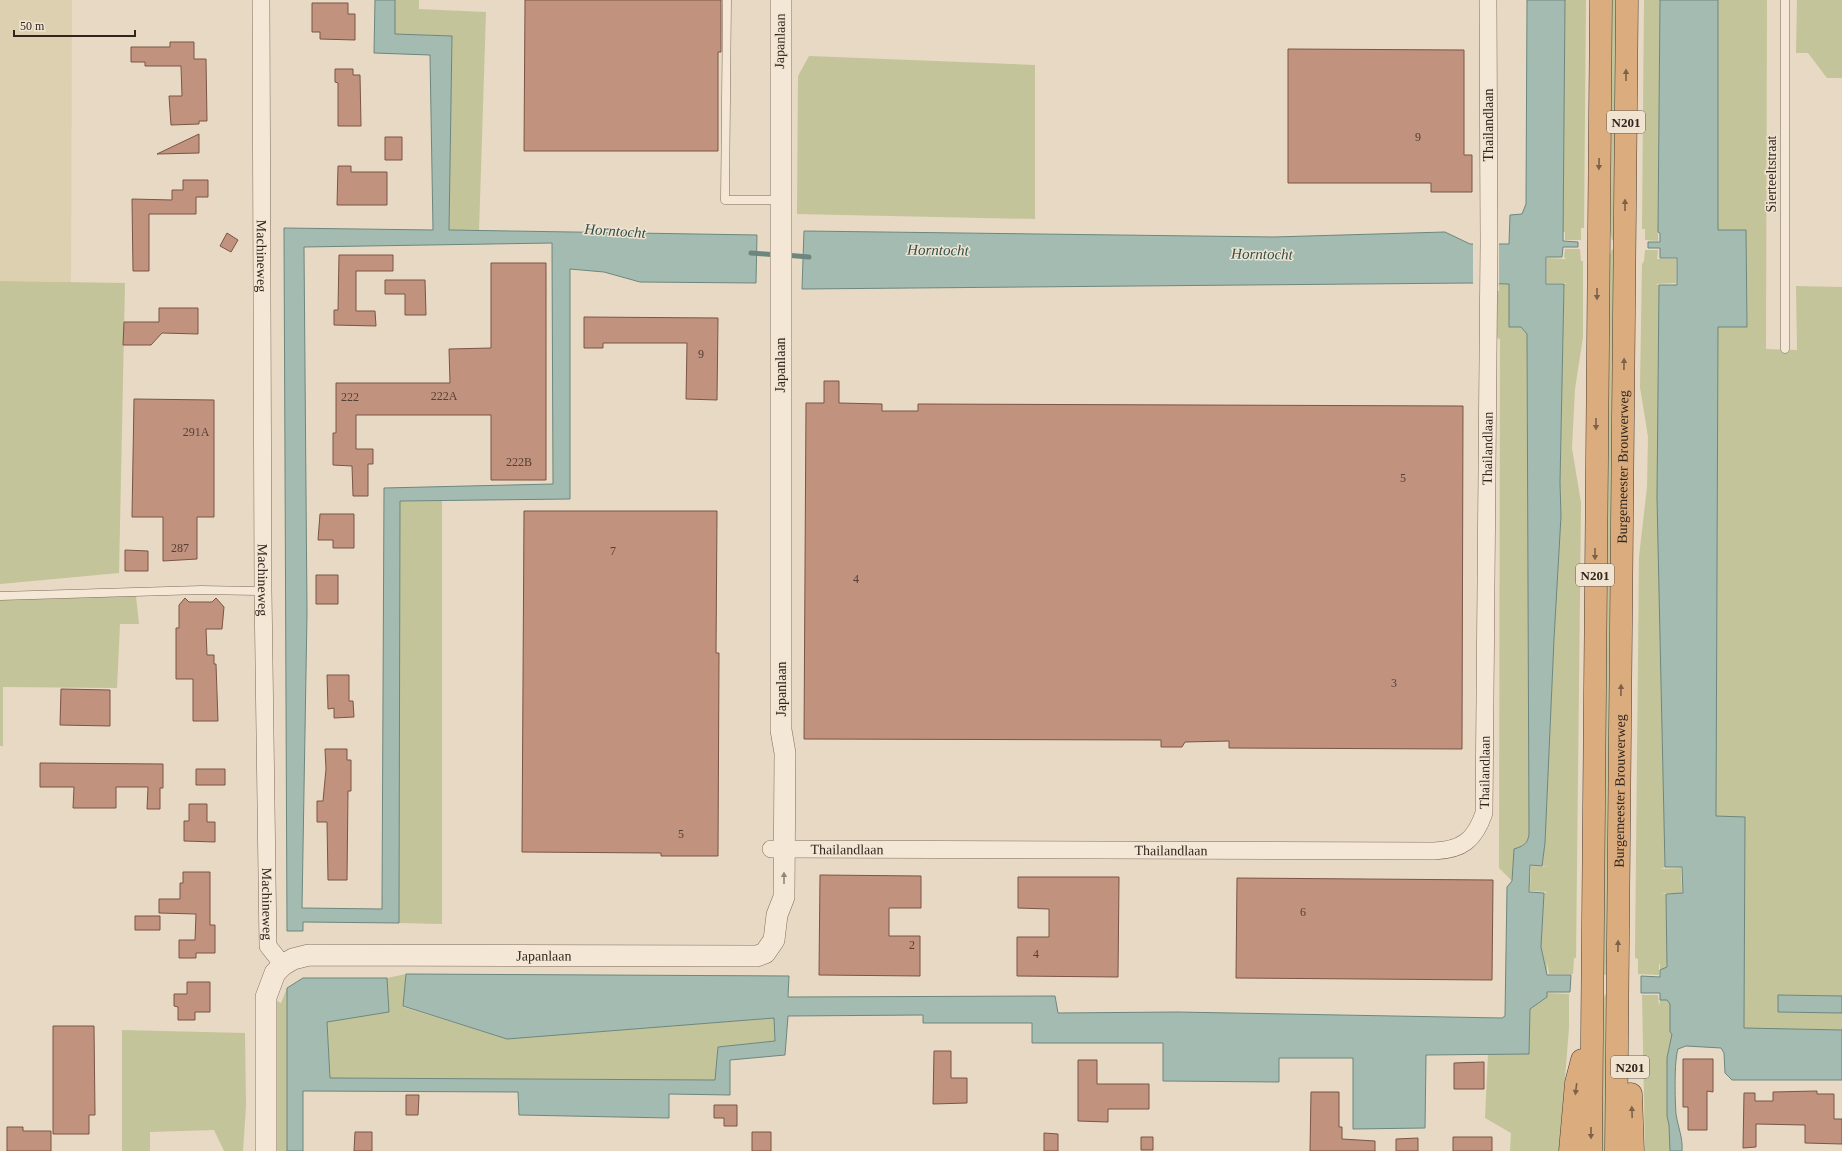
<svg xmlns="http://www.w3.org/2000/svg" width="1842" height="1151" font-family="'Times New Roman',serif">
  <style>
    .farmland { fill: #dcd0b1 }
    .green { fill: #c3c499 }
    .water { fill: #a4bbb2; stroke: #6d877e; fill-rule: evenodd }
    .pier { fill: #e7d9c3 }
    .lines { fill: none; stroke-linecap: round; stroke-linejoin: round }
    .stream { stroke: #6d877e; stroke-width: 5 }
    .building { fill: #c1927e; stroke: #7b5545 }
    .service-casing { stroke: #7f6b5c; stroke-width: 9 }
    .minor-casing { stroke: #7f6b5c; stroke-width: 18 }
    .tertiary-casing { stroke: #7f6b5c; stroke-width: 22 }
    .trunk-casing { stroke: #4d3b30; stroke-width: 23 }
    .service { stroke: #f4e7d5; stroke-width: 8 }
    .minor { stroke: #f4e7d5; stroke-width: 17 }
    .tertiary { stroke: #f4e7d5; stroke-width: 21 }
    .trunk { stroke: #daac7e; stroke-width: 22 }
    .oneway { fill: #7d6249 }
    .oneway2 { fill: #92867a }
    .labels { text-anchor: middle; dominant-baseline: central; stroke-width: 3; stroke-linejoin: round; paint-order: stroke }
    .number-label { font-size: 12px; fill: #554036 }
    .shield { fill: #f0e4d1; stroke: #6a5e54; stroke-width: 1 }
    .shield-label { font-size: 13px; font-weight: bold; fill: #31251e }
    .street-label { font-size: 14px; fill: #31251e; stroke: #f0e4d1 }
    .water-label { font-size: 15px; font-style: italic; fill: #2f4f4a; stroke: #f0e4d1 }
  </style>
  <rect width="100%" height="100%" fill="#e7d9c3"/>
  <path class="farmland" d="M0,0H72L71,282L0,281Z"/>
  <path class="green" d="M395,0H419V9L486,12L479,231L449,230L452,36L395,34Z
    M1565,0H1586L1584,228H1581V240H1565V232H1563Z
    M1612,0H1619L1614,240H1612L1610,232Z
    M1644,0H1660L1658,241L1645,240V229H1642Z
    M1718,0H1767L1766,349L1797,350L1796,286L1842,287V996L1778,995V1012L1842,1013V1030L1744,1029L1745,817H1716L1718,327H1747L1746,230H1718Z
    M1797,0H1842V78H1827L1808,53H1796Z
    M809,56L1035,65V219L797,214L798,76Z
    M1565,249H1580L1581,261H1583V337L1575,389L1572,448L1581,503L1576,958H1574L1573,974H1549L1547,962V975L1541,947L1544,893L1549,892L1530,891L1531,866L1550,867L1542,866L1545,843L1554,639L1561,516L1560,483L1564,284L1567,283H1547V258L1566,259L1564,257Z
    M1612,249L1614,250L1609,965H1606V975L1602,974L1609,258Z
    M1645,250H1658L1657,259H1676V283L1655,284L1659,285L1658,530L1665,867L1661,869L1681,868L1682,893H1661L1666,894L1667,959L1666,969L1660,970V964H1659V975L1638,974V959L1635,958V954L1639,557L1647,487L1648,437L1640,387L1642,264L1644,261Z
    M0,281L125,283L119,573L0,584Z
    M1499,283L1509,284V327H1521L1527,334L1529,834C1528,844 1523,846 1514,849L1512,881L1499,868L1500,339L1497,338V291H1499Z
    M400,501H442V924L399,923Z
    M136,596L139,624H120L117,688L3,687V746H0V598Z
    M406,974L403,1007L507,1039L775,1018V1041L718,1047L715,1080L330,1078L327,1022L389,1012L387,978Z
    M287,988V1151H276V1007L277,1001L281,1003Z
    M1547,993L1569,994V1028L1559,1151H1510L1511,1133L1485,1118L1488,1054H1529L1530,1009L1547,997Z
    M1605,994L1608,999L1607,1151H1600L1602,998H1604Z
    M1642,995H1658L1659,1006L1660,1000H1667L1670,1004V1032L1672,1034L1667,1058V1116L1669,1125L1670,1151H1645Z
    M122,1030L245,1033L246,1106L243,1151H224L214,1130L150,1132V1151H122Z"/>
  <path class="water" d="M375,0H395V34L452,36L449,230L757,235L756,283L640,282L604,272L570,269V499L400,501L399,923L303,922V931H287L284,228L433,230L430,55L374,53ZM552,243L553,484L384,488L382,909L302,908L307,613L304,247Z
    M1527,0H1565L1563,241L1578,242V247H1563L1562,257H1546V284H1564L1560,483L1561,516L1554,639L1545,843L1542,866L1530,865L1529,892L1544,893L1541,947L1547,975H1571L1570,992H1547V997L1530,1009L1529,1054L1426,1055L1425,1128L1353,1129V1058H1279V1082L1163,1081V1043H1032V1023H923V1015L788,1016L785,1055L730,1060V1095L669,1094V1118L519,1115L518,1092L303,1091V1151H287V988L303,978H387L389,1012L327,1022L330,1078L715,1080L718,1047L775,1041L774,1018L507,1039L403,1006L406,974L789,976L788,997L1055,996L1058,1013L1177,1012L1502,1018L1505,1016L1507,887L1512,881L1514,849C1523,846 1528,844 1529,834L1527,334L1521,327H1509V284L1471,283L802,289L804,231L1274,237L1445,232L1470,244H1509L1510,215L1522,214L1526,204Z
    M1660,0H1718V230H1746L1747,327H1718L1716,816L1745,817L1744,1028L1842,1030V1080H1732L1725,1073L1724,1053L1721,1048L1686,1046L1678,1049C1674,1060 1675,1101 1676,1114C1678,1127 1683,1138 1682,1151H1670L1669,1125L1667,1116V1058L1672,1034L1670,1032V1004L1667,1000H1660V993H1641V976L1660,977V970L1667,967L1666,894L1683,893L1682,867H1665L1657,497L1659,285H1677V258H1660V248H1648V242H1660V233L1658,232Z
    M1778,995L1842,996V1013L1778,1012Z"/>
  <path class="pier" d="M1473,243H1499V284H1473Z"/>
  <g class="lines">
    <path class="stream" d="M751,253L777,255
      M785,255L809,257"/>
  </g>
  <path class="building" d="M525,0H721V52H718V151H524Z
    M312,3H348V14H355V40L320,39V32H312Z
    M170,42H194V59H206L207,121H199V124L171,125L169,96H182L181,66H145V62H131V47H170Z
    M1288,49L1464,50V155H1472V192H1431V183H1288Z
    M335,69H353V75H360L361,126H338V83L335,82Z
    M199,134V153L157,154Z
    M385,137H402V160H385Z
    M338,166H351V172H387V205H337Z
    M183,180H208V197H196V214H149V271H133L132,199L172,200V190H183Z
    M227,233L238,240L231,252L220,246Z
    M339,255H393V271H356V311H375L376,326L334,325V310H338Z
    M491,263H546V480H491V415H356V449H373V464H368V496H353L352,466L333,465V433H336V383H450L449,349L491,348Z
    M385,280H425L426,315H405V294H385Z
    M159,308H198V334L162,333L151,345H123L124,322H159Z
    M584,317L718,318L717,400L686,399L687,343H603V348H584Z
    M824,381H839V403L882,404V411H918V404L1463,406L1462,749L1229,748V741L1185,742L1182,747H1161V740L804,739L806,403H824Z
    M134,399L214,400V517H197V559L163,561V517H132Z
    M524,511H717L716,653H719L718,856H661V853L522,852Z
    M320,514H354V548H333V540H318Z
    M125,550L148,551V571H125Z
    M316,575H338V604H316Z
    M185,598L189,602H212L216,598L224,607L222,629H206L207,655H214V664H216L218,721H193V679H176V628H179V605Z
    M327,675H349V701H353L354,717L334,718V708L328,709Z
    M61,689L110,690V726L60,725Z
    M325,749H347V760H351V791H348L347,880H328L327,822H317V801H323L326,769Z
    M40,763L163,764V788H160V809H147L148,787H116V808H73L74,787H40Z
    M196,769H225V785H196Z
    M189,804H207V822H215V842L184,841V821H189Z
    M183,872H210V925H215V953H196V958H179V940H195L196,914L159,913V899H180V883H183Z
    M820,875L921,876V908H889V936H920V976L819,975Z
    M1018,877H1119L1118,977L1017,976V937H1049V909L1018,908Z
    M1237,878L1493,880L1492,980L1236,978Z
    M135,916H160V930H135Z
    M187,982H210V1012H195V1020H178V1007L174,1006V994H187Z
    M53,1026H94L95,1115H89V1134H53Z
    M934,1051H951V1078H967V1103L933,1104Z
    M1683,1059H1713V1092L1707,1091V1130H1688V1107H1683Z
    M1078,1060H1097V1084H1149V1109H1108V1122L1078,1121Z
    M1484,1062V1089H1454V1063Z
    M1817,1091V1094H1834V1119H1842V1144L1805,1143V1125L1756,1124V1147L1743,1148L1744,1093H1755V1101H1773V1092Z
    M1311,1092H1339V1127H1342V1139L1375,1141V1151H1310Z
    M406,1095H419L418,1115H406Z
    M714,1105H737V1126H724V1118H714Z
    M7,1127H23V1131H51V1151H7Z
    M355,1132H372V1151H354Z
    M752,1132H771V1151H752Z
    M1044,1133L1058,1134V1151H1044Z
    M1141,1137H1153V1150H1141Z
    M1453,1137H1492V1151H1453Z
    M1418,1138V1151H1396V1139Z"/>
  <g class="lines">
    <g class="service-casing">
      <path id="service" d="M727,0L725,200H780
        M1785,349V0
        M0,596L201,590L263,591"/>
    </g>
    <g class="minor-casing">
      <g id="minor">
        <path id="s1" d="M261,0L263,591L268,946L283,965"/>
        <path id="s2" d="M771,849L1434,851C1462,850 1475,840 1484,813L1489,243L1488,0"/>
      </g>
    </g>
    <g class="tertiary-casing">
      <g id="tertiary">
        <path id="s3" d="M266,1151V997L275,973L283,965L293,959L309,955L757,956L765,953L774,940L777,915L784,897L785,753L781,730V0"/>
      </g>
    </g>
    <g class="trunk-casing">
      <g id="trunk">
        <path d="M1631,1094L1633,1151"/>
        <path d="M1570,1151L1576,1083L1582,1060"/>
        <path d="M1591,1151L1601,0"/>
        <path id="s4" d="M1616,1151L1627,0"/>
      </g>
    </g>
    <use href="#service" class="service"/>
    <use href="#minor" class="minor"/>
    <use href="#tertiary" class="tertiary"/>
    <use href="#trunk" class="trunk"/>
  </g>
  <defs><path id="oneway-solid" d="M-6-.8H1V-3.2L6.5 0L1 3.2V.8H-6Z"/></defs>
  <g class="oneway">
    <use href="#oneway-solid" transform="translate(1626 75) rotate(-90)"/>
    <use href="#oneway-solid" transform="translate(1599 164) rotate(91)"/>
    <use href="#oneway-solid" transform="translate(1625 205) rotate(-90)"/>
    <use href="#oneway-solid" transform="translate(1597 294) rotate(90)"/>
    <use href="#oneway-solid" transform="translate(1624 364) rotate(-89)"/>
    <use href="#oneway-solid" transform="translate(1596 424) rotate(90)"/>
    <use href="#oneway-solid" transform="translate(1595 554) rotate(90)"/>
    <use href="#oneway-solid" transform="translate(1621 690) rotate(-89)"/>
    <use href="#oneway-solid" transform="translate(1618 946) rotate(-89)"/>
    <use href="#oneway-solid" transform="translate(1576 1089) rotate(97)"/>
    <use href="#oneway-solid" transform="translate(1632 1112) rotate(-92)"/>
    <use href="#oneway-solid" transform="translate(1591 1133) rotate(90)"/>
  </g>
  <use class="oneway2" href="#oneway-solid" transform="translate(784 878) rotate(-90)"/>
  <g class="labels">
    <g class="number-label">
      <text x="1418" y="137">9</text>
      <text x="701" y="354">9</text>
      <text x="444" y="396">222A</text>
      <text x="350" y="397">222</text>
      <text x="196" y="432">291A</text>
      <text x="519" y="462">222B</text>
      <text x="1403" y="478">5</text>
      <text x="180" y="548">287</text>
      <text x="613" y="551">7</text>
      <text x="856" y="579">4</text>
      <text x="1394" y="683">3</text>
      <text x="681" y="834">5</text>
      <text x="1303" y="912">6</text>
      <text x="912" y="945">2</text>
      <text x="1036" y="954">4</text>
    </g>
    <g class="shield">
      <rect x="1607" y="111" width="38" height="22" rx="3"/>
      <rect x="1576" y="564" width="38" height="22" rx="3"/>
      <rect x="1611" y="1056" width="38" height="22" rx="3"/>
    </g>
    <g class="shield-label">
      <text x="1626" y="122">N201</text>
      <text x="1595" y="575">N201</text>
      <text x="1630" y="1067">N201</text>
    </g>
    <g class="street-label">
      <text transform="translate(780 41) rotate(-89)">Japanlaan</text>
      <text transform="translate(1488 125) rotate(-90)">Thailandlaan</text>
      <text transform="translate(1771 174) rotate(-90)">Sierteeltstraat</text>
      <text stroke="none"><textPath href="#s1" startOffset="256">Machineweg</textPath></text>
      <text transform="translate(780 365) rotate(-90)">Japanlaan</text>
      <text stroke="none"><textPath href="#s2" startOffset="1096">Thailandlaan</textPath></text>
      <text stroke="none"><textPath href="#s4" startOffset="684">Burgemeester Brouwerweg</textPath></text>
      <text stroke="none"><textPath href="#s1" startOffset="580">Machineweg</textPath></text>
      <text transform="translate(781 689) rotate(-90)">Japanlaan</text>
      <text stroke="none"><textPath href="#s2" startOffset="772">Thailandlaan</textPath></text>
      <text stroke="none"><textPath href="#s4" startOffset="360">Burgemeester Brouwerweg</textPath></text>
      <text stroke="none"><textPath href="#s2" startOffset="76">Thailandlaan</textPath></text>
      <text stroke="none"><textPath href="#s2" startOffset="400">Thailandlaan</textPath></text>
      <text stroke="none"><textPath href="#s1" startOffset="904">Machineweg</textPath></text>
      <text stroke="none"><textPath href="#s3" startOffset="454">Japanlaan</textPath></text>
    </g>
    <g class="water-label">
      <text transform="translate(615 231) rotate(4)">Horntocht</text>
      <text transform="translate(938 250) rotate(1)">Horntocht</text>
      <text transform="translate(1262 254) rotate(1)">Horntocht</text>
    </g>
  </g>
  <path d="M14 30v6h121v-6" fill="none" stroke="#31251e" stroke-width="2"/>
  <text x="20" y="30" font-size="12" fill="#31251e" stroke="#f0e4d1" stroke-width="3" paint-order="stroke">50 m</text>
</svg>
